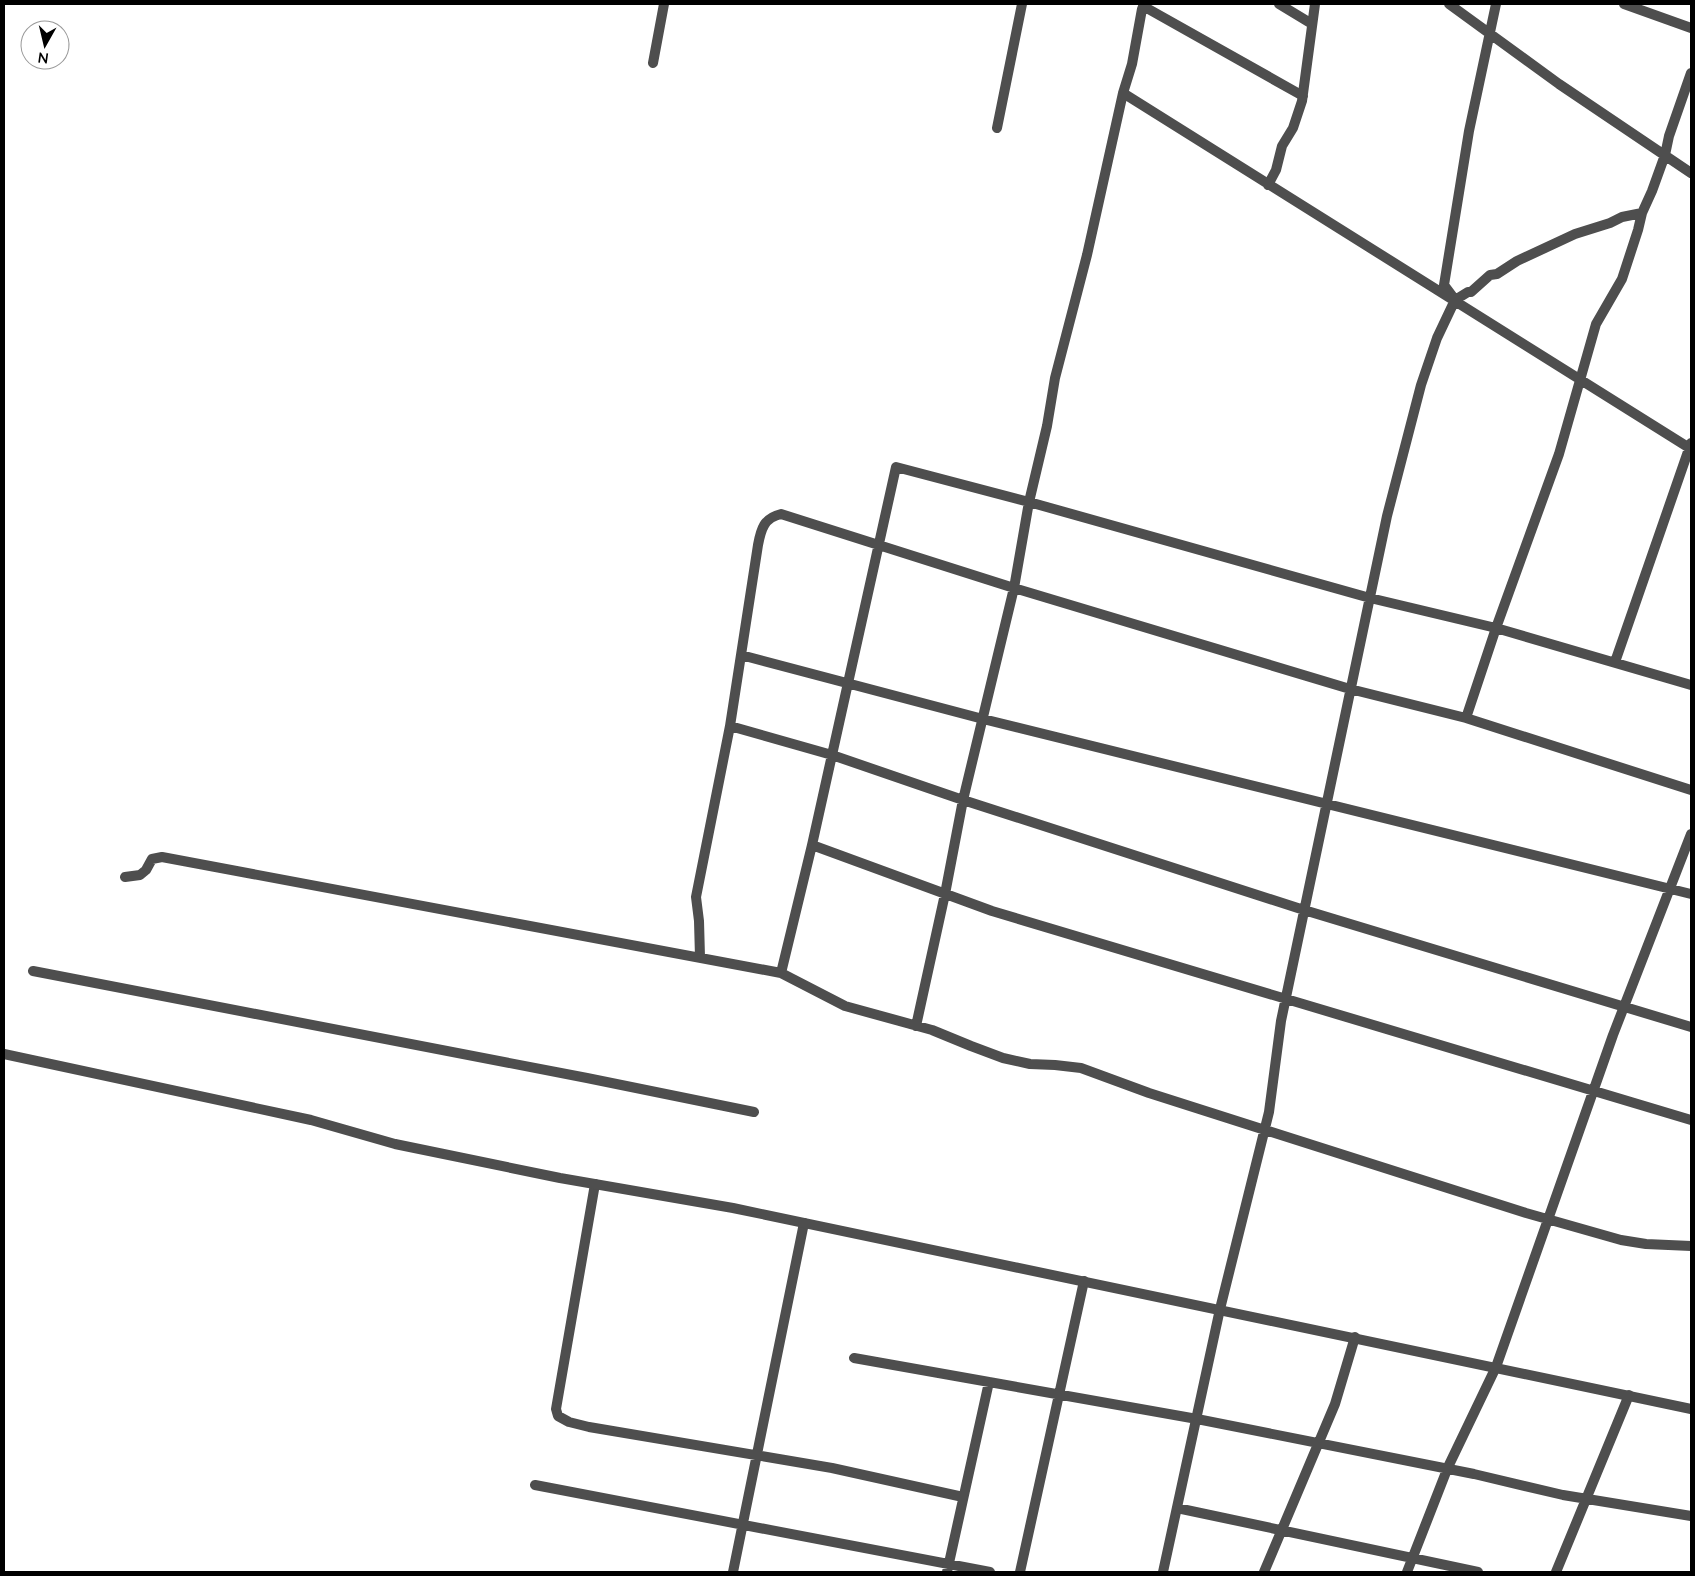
<svg xmlns="http://www.w3.org/2000/svg" width="1695" height="1576" font-family="Lato,sans-serif">
  <style>
    .lines { fill: none; stroke-linecap: round; stroke-linejoin: round }
    .minor { stroke: #4e4e4e; stroke-width: 10 }
    .tertiary { stroke: #4e4e4e; stroke-width: 10 }
  </style>
  <rect width="100%" height="100%" fill="#fff"/>
  <g class="lines">
    <path class="minor" d="M1279,4L1312,24
      M1449,4L1559,84L1691,173
      M1624,4L1691,28
      M1143,6L1303,96
      M653,63L664,4
      M1123,93L1691,449
      M997,128L1022,4
      M1268,185L1276,170L1282,146L1293,128L1302,101L1315,4
      M1453,297L1444,285L1469,131L1496,4
      M741,655L983,719L1691,894
      M1615,662L1691,443
      M1691,685L1496,628L1370,598L1029,502L896,467L812,845L781,973L845,1006L932,1030L971,1046L1003,1058L1030,1064L1055,1065L1081,1068L1149,1093L1526,1213L1621,1240L1646,1244L1691,1246
      M1466,718L1496,628L1559,454L1596,324L1622,279L1638,230L1642,213L1652,191L1665,155L1669,136L1691,73
      M730,726L832,755L963,800L1304,910L1691,1027
      M812,845L992,911L1691,1120
      M125,877L140,875L146,870L152,859L162,857L781,973
      M700,957L699,921L696,897L730,726L758,545C761,529 764,518 781,514L1014,588L1350,689L1466,718L1691,790
      M33,971L587,1078L754,1112
      M916,1026L945,894L963,800L1014,588L1029,502L1047,426L1055,378L1087,255L1123,93L1132,64L1142,9L1144,4
      M595,1184L556,1409L558,1416L569,1422L589,1427L832,1468L963,1497
      M854,1358L1197,1419L1474,1474L1563,1495L1691,1516
      M535,1485L990,1572
      M1177,1508L1478,1572
      M733,1572L804,1223
      M947,1572L989,1382
      M1020,1572L1084,1281
      M1163,1572L1220,1309L1269,1112L1281,1021L1387,516L1421,385L1437,338L1455,300L1468,292H1471L1490,275L1497,274L1517,261L1575,234L1610,223L1622,217L1642,213
      M1264,1572L1335,1404L1355,1337
      M1407,1572L1448,1467L1496,1367L1613,1035L1691,834
      M1556,1572L1629,1395"/>
    <path class="tertiary" d="M4,1054L311,1120L395,1144L560,1178L733,1208L1691,1409"/>
  </g>
  <rect width="1695" height="1576" fill="none" stroke="#000000" stroke-width="10"/>
  <g transform="translate(45 45) rotate(188)"><circle r="24" fill="#ffffff" stroke="#999999"/>
  <path d="M0-4L9 19L0 12L-9 19Z" fill="#000000"/>
  <text y="-8" font-size="14" font-weight="bold" text-anchor="middle" fill="#000000">N</text>
  </g>
</svg>
